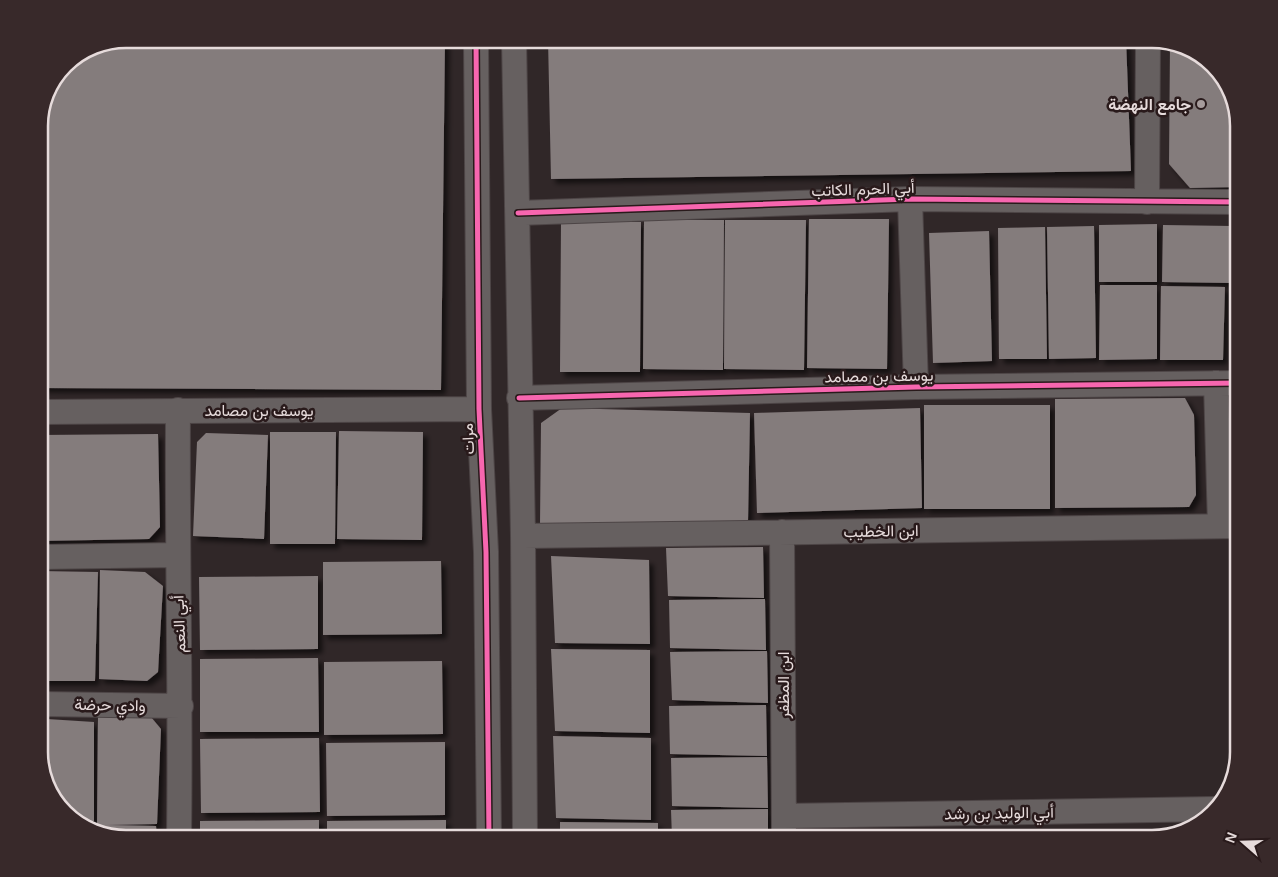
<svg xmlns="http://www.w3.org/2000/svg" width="1278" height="877" font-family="Helvetica,Vazirmatn,sans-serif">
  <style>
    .building { fill: #847b7c; filter: url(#shadow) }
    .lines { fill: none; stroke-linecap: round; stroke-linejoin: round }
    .minor-casing { stroke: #4d4546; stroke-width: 26 }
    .minor { stroke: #666060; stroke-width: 24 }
    .cycleway-casing { stroke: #291a1b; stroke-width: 8 }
    .cycleway { stroke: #f766af; stroke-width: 5 }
    .poi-dot { fill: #a69c9c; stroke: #291a1b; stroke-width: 2 }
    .labels { text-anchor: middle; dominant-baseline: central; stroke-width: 5; stroke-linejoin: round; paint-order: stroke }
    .poi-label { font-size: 16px; font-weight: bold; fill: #e6dbdb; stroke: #291a1b; text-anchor: end }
    .street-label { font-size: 16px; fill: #e6dbdb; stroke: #291a1b }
    .rim { fill: none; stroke: #e6dbdb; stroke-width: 2.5 }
  </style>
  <defs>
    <filter id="shadow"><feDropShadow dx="4.5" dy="4.5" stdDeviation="2.5" flood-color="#0009"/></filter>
  </defs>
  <rect width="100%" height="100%" fill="#302728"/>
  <path class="building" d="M126,39H445L441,390L39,388V120L64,64L93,45Z
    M548,39H1126L1131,171L551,179Z
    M1170,44L1201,54L1228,82L1239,125V187L1190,188L1169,164Z
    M809,219H889L887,369L807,368Z
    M644,220H724L723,370L643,369Z
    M725,220H806L804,370L724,369Z
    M561,222H641L640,372H560Z
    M1157,224V282H1099V225Z
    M1163,225L1232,226L1231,283L1162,282Z
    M1094,226L1096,358L1049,359L1047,227Z
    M1234,226H1239V359H1233Z
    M1045,227L1047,359H999L998,228Z
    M989,231L992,361L933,363L929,233Z
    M1100,285H1157V359L1099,360Z
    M1161,286L1225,287L1223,360H1160Z
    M1235,397H1239V443H1233Z
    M1185,398L1194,415L1196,495L1189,507L1055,508V399Z
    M924,405H1050V509H924Z
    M562,408L750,413L748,521L540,525L541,423Z
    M920,408L922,508L757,513L754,413Z
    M339,431L423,432L422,540L337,539Z
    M270,432H336L335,544H270Z
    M206,433L268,435L264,539L193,536L197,442Z
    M158,434L160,527L149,539L39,541V435Z
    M1233,448H1239V513L1232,512Z
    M763,547L764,598L668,596L666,548Z
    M551,556L649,560L650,644L555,643Z
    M441,561L442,634L323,635V562Z
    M100,570L145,572L163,586L158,672L147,681L99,679Z
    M39,571L98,572L95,681H39Z
    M318,576V649L200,650L199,577Z
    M765,599L766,650L670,648L669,600Z
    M551,649L650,650V733L555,731Z
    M767,651L768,703L672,700L670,652Z
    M318,658L319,732H200V659Z
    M442,661L443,734L324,735V662Z
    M766,705L767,756L670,754L669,706Z
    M98,716L151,717L161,729L157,824L107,825L156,826L157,838H126L102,831V825H97Z
    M47,719L94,722V821H74L50,795L46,779Z
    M553,736L651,738V820L556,818Z
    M319,738L320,812L201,813L200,739Z
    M445,742V815L327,816L326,743Z
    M767,757L768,808L672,806L671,758Z
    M768,809V838H672L671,810Z
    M319,820V838H200V821Z
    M446,820V838H327V821Z
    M560,822L658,823V838H560Z"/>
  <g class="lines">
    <g class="minor-casing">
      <path id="minor" d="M476,39L479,409L486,552L489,838
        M514,39L523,536L525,838
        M910,199L916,387
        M1147,202L1148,39
        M518,213L910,199L1239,202
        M1216,383L1220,526
        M519,398L916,387L1239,383
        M178,410C177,553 181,696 179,838
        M39,412L479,409
        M782,532L784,838
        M523,536L1239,526
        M39,557L177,555
        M39,704L181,706
        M784,816L1214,809"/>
    </g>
    <use href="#minor" class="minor"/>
    <g class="cycleway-casing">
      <path id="cycleway" d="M476,39L479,409L486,552L489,838
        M518,213L910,199L1239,202
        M519,398L916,387L1239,383"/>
    </g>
    <use href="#cycleway" class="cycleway"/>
  </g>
  <circle class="poi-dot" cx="1201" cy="104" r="5"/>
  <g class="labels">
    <g class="poi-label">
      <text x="1191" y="104">جامع النهضة</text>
    </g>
    <g class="street-label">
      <text transform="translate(863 189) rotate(-2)">أبي الحرم الكاتب</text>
      <text transform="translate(879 376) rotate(-1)">يوسف بن مصامد</text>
      <text x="259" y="410">يوسف بن مصامد</text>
      <text transform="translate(468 439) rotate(-93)">مرات</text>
      <text transform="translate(881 531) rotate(-1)">ابن الخطيب</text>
      <text transform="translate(179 624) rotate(-92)">أبي النعم</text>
      <text transform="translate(783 685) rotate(-90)">ابن المظفر</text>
      <text transform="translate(110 705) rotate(1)">وادي حرضة</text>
      <text transform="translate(999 813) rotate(-1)">أبي الوليد بن رشد</text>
    </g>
  </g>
  <path d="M0 0H1278V877H0ZM126 48H1152A78 78 0 0 1 1230 126V752A78 78 0 0 1 1152 830H126A78 78 0 0 1 48 752V126A78 78 0 0 1 126 48Z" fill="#38292a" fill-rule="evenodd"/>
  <path class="rim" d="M126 48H1152A78 78 0 0 1 1230 126V752A78 78 0 0 1 1152 830H126A78 78 0 0 1 48 752V126A78 78 0 0 1 126 48Z"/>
  <g transform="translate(1243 842) rotate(290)" stroke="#291a1b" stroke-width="4" paint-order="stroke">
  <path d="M0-4L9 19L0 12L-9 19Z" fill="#e6dbdb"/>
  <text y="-8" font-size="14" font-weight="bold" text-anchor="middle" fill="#e6dbdb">N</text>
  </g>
</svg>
